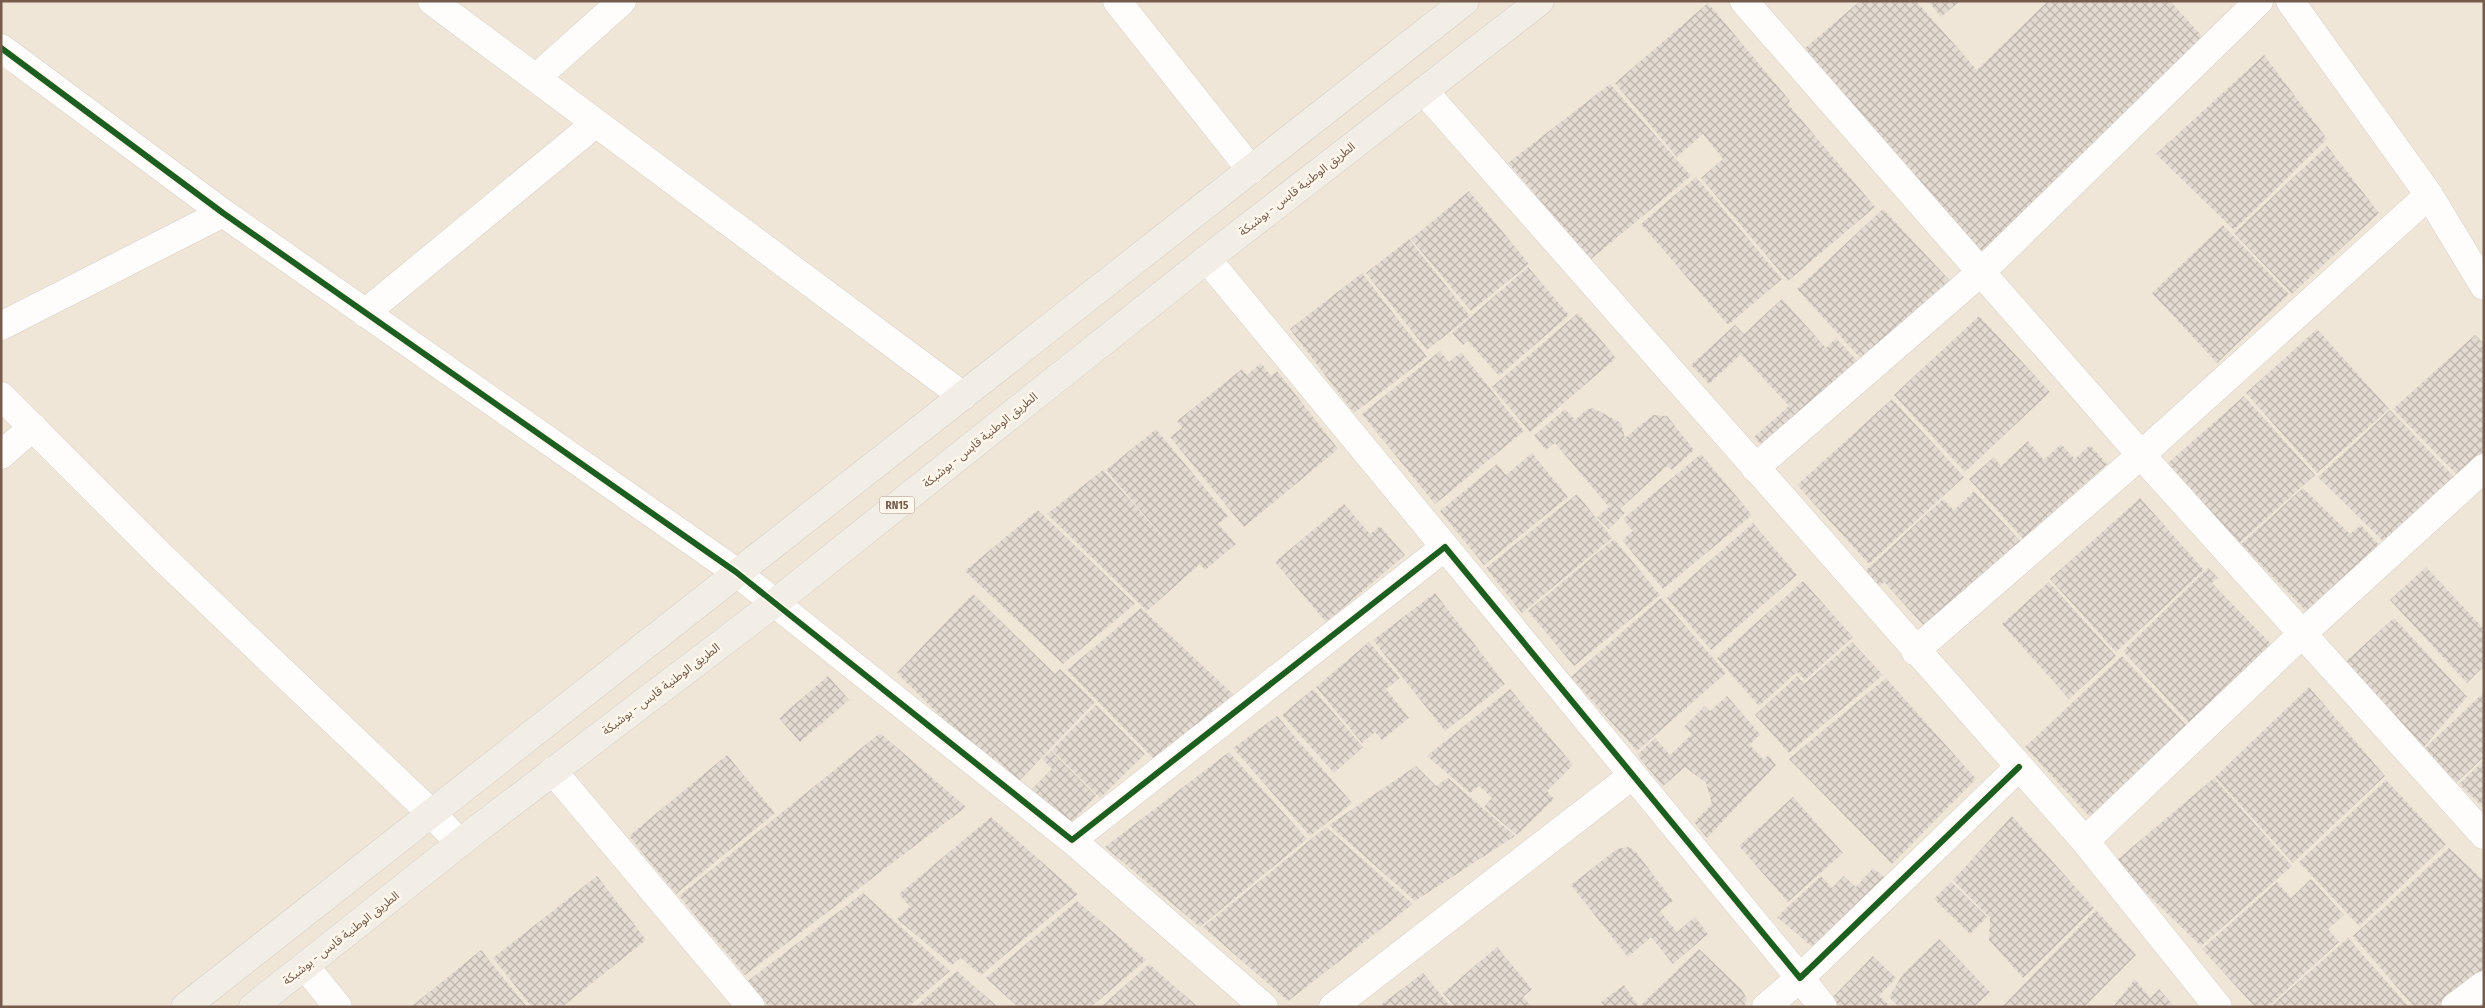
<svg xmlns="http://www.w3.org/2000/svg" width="2485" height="1008" font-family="'Fira Sans Condensed','Noto Sans Arabic',sans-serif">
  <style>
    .residential { fill: #f0e6d8 }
    .building { fill: url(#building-cross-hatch) }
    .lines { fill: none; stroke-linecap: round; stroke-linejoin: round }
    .minor-casing { stroke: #d6cfc7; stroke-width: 29 }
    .major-casing { stroke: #d5cdc6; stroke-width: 29 }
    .minor { stroke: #fefdfc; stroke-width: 28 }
    .major { stroke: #f2eee6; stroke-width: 28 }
    .cycleway-casing { stroke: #fff7eb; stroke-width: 9 }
    .cycleway { stroke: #1b5e20; stroke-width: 6 }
    .labels { text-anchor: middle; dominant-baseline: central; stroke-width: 5; stroke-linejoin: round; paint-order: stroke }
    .shield { fill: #fff7eb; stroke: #9e8a7b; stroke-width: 1 }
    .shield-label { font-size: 11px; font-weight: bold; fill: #745b4b }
    .street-label { font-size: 12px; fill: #745b4b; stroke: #fff7eb }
  </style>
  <defs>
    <pattern id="building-cross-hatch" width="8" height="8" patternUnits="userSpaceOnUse" patternTransform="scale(1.25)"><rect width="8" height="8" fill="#e3dbd2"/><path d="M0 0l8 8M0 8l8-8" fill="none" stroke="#bdb5ac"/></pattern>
  </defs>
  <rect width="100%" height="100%" fill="#f7f3ea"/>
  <path class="residential" d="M1,1H2484V1007H1Z"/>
  <path class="building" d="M1860,1H1916L1977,70L2048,1H2170L2209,44L1988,262L1804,49Z
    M1928,1H1960L1941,17Z
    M1708,3L1790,101L1788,104L1875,207L1788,281L1701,178L1723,159L1703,134L1677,157L1615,83Z
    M2264,55L2327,139L2234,230L2156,154Z
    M1610,84L1691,176L1591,259L1508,163Z
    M2327,146L2379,213L2292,294L2234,233Z
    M1696,177L1782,279L1728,325L1641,224Z
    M1469,191L1529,264L1471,311L1411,239Z
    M1883,209L1953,284L1866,364L1797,289Z
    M2223,225L2289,294L2217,363L2152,293Z
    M1409,239L1470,316L1427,350L1366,273Z
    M1528,267L1569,315L1499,376L1468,341L1463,345L1452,333Z
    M1362,273L1427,357L1354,413L1290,329Z
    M1782,299L1826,348L1836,338L1862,366L1767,452L1754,437L1789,406L1741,354L1709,384L1691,365L1735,325L1744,334Z
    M1578,313L1616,358L1530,432L1492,387Z
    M1979,316L2050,392L1965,472L1894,395Z
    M2317,329L2389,409L2317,473L2246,393Z
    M2475,335L2484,344V454L2459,477L2393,409Z
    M1440,351L1449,362L1461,352L1524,431L1435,504L1362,414Z
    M1261,363L1271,376L1277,371L1338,449L1244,527L1170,437L1182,428L1177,421L1242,369L1247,375Z
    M2244,396L2315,475L2239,543L2168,463Z
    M1892,399L1964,477L1869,564L1797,485Z
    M1593,408L1621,423L1625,438L1653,415L1667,416L1694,450L1672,470L1667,466L1620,509L1625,513L1609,529L1597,517L1609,507L1555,443L1546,450L1534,436L1565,409L1575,420L1586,410Z
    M2390,410L2456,479L2385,543L2318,477Z
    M1156,429L1228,516L1218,524L1236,544L1205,570L1200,564L1147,611L1047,514L1103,470L1170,545L1106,470Z
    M2028,441L2044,460L2061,444L2075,459L2090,445L2107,464L2023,539L1969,479L1994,457L2001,466Z
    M1532,453L1568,497L1484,565L1440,511L1497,464L1506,475Z
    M1701,454L1752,515L1663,589L1622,540L1633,531L1623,519Z
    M2303,488L2350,534L2361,525L2390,557L2331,612L2318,599L2307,612L2241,544Z
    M1974,491L2021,542L1927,629L1884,582L1879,587L1865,571L1943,499L1954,510Z
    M1577,494L1612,538L1522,613L1486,568Z
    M2140,498L2204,570L2116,652L2050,579Z
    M1344,504L1370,534L1380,526L1405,555L1326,622L1275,562Z
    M1038,510L1135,604L1063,664L965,571Z
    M1753,523L1797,575L1711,650L1667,598Z
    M1614,539L1660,595L1574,666L1528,611Z
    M2426,567L2484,629V666L2467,683L2390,600Z
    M2208,568L2218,578L2212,583L2272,645L2190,724L2123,651Z
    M1803,581L1853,637L1805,680L1797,672L1759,706L1717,658Z
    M2049,582L2116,656L2069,699L2002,624Z
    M1435,593L1505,684L1445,731L1373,640Z
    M973,594L1055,674L1060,669L1095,702L1019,781L995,758L989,764L897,673Z
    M1661,598L1726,673L1637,751L1571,677Z
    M1141,608L1235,696L1157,762L1067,670Z
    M2394,618L2467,697L2421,750L2343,664Z
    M1369,642L1400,678L1386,689L1409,718L1382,740L1375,732L1362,743L1316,687Z
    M1852,642L1883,675L1789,753L1755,715L1797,676L1804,684Z
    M2122,656L2187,726L2090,817L2025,747Z
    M828,676L849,700L800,742L779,718Z
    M1886,678L1976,779L1892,864L1789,759Z
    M2309,687L2385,776L2293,863L2215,777Z
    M1313,689L1363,747L1334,773L1282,715Z
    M1510,689L1573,765L1547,791L1554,799L1517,835L1484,807L1492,798L1479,786L1470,793L1427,756Z
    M2484,692V757L2454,785L2421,752Z
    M1727,696L1760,734L1750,745L1764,760L1768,755L1776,765L1707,838L1694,822L1712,804L1706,783L1685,767L1663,786L1637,755L1655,738L1670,755L1692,734L1684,727L1705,706L1710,711Z
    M1096,705L1145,754L1100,798L1052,750Z
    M1277,716L1352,803L1310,836L1233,748Z
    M880,733L966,807L745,975L679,896Z
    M1051,751L1096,796L1068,826L1031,790L1052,769L1042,759Z
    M1229,752L1307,839L1200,927L1105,847Z
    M727,755L775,813L676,894L629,836Z
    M2484,760V808L2459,784Z
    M1416,766L1436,786L1448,778L1515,836L1415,901L1329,825Z
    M2214,778L2292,866L2201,946L2119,867L2117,860Z
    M2386,780L2446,844L2359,926L2299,862Z
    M1793,797L1843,853L1788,902L1739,846Z
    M2012,816L2094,908L2023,978L1989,940L1990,918L1953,880Z
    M991,817L1078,894L981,975L961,958L952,965L897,919L910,907L899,894Z
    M1326,827L1413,904L1288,1001L1203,927Z
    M1629,847L1636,852L1673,901L1660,911L1677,932L1695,917L1708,934L1673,964L1651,937L1628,957L1571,885L1617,849Z
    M2449,848L2484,881V974L2446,1007H2414L2353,936Z
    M1873,868L1891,883L1824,957L1777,917L1821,876L1832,888L1844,876L1856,887Z
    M597,876L646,940L562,1007H532L493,958Z
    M2311,879L2344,915L2328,929L2339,942L2268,1007H2255L2202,949L2277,882L2291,898Z
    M1951,882L1987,917L1970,934L1934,899Z
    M863,893L950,971L908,1007H769L748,981Z
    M1077,901L1146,960L1091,1007H1018L986,978Z
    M2096,910L2136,955L2084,1007H2002Z
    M2348,938L2409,1007H2270Z
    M1939,939L1990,992L1974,1007H1899L1889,997L1903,974Z
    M1497,947L1532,989L1523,997L1532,1007H1455L1443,993Z
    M1699,949L1742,990L1747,999L1744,1007H1605L1601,1002L1624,985L1639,1007Z
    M481,950L527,1007H411Z
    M1873,956L1896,978L1879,996L1888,1004L1885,1007H1841L1832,998Z
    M1149,964L1198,1007H1101Z
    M957,971L998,1007H915Z
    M1423,973L1451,1007H1378Z
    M2135,979L2150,998L2159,989L2175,1007H2113Z"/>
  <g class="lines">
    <g class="minor-casing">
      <path id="minor" d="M432,1L963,396
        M1117,1L1251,170
        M1744,1L2141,455L2484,835
        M2290,1L2429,195L2484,286
        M1,48L223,213L736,572L1072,840L1445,547L1800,978L2019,767
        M536,78L622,1
        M1424,91L2085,841L2218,1007
        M1207,259L1445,547
        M365,313L596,123
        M1,326L223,213
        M1,396L162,557L431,813L460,843
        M1,455L33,427
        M1755,468L1981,272L2259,1
        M1915,651L2141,455L2429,195
        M553,771L751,1007
        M1072,840L1264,1007
        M2085,841L2302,634L2484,468
        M305,966L338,1007
        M1333,1007L1633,775
        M1766,1007L1800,978L1823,1007
        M2455,1007L2484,985"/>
    </g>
    <g class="major-casing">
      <path id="major" d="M185,1007L1465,1
        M253,1007L480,827L776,602L1207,259L1540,1"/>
    </g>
    <use href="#minor" class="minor"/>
    <use href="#major" class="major"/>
    <g class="cycleway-casing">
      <path id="cycleway" d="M1,48L223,213L736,572L1072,840L1445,547L1800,978L2019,767"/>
    </g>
    <use href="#cycleway" class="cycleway"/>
  </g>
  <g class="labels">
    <rect class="shield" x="879.5" y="496.5" width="35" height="17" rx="4"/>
    <g class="shield-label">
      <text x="897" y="505">RN15</text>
    </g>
    <g class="street-label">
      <text transform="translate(1297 189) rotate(-38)">الطريق الوطنية قابس - بوشبكة</text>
      <text transform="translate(980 440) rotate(-39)">الطريق الوطنية قابس - بوشبكة</text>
      <text transform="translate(661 689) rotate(-37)">الطريق الوطنية قابس - بوشبكة</text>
      <text transform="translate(341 938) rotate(-38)">الطريق الوطنية قابس - بوشبكة</text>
    </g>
  </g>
  <rect width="2485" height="1008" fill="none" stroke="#745b4b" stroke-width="5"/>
</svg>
